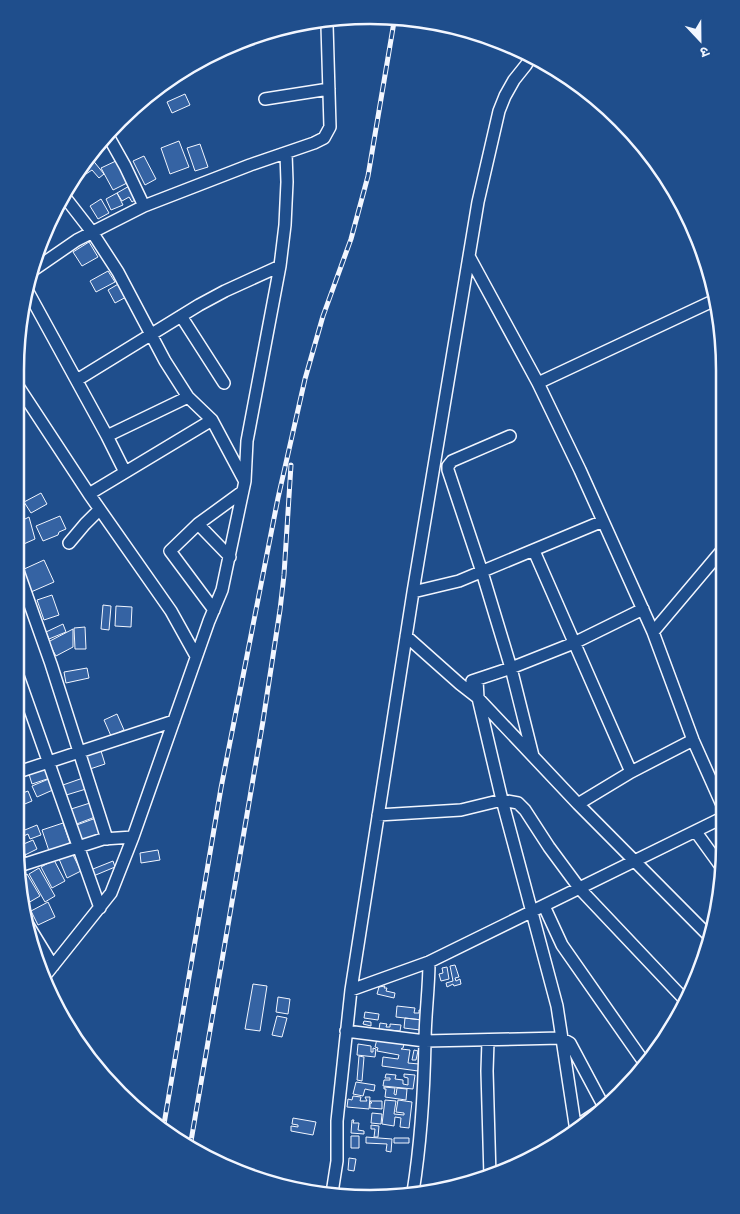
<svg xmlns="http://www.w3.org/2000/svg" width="740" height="1214" font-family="'Exo 2','Noto Sans Devanagari',sans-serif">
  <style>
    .building { fill: #3563a3; stroke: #f2f6ff }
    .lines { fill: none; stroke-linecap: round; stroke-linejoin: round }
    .minor-casing { stroke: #f2f6ff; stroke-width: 14 }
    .minor { stroke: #1f4e8c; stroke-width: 11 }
    .rail-casing { stroke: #f2f6ff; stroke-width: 5 }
    .rail { stroke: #1f4e8c; stroke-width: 3; stroke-dasharray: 9; stroke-linecap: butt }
    .rim { fill: none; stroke: #f2f6ff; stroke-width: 2.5 }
  </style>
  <rect width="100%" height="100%" fill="#1f4e8c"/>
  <path class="building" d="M185,94L190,105L172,113L167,102Z
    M105,137L109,144L95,152L94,148Z
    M179,141L189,167L170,174L161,148Z
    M200,144L208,167L195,171L187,148Z
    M144,156L156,179L145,185L133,161Z
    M91,158L104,174L99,178L92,170L86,174L84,171L89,166L86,162Z
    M118,160L129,182L113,190L101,168Z
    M84,163L87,166L75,177L82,164Z
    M131,185L138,198L132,202L129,197L122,201L117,193Z
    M117,193L123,205L111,210L106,199Z
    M101,199L109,213L98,219L90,206Z
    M89,242L98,257L82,266L73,252Z
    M108,271L115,282L96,292L90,281Z
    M120,283L128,296L115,303L108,290Z
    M41,493L47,504L31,513L24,502Z
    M60,516L66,529L59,532L58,535L43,541L36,526Z
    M29,517L35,539L17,547V523Z
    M44,560L54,582L31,592L22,570Z
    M52,595L59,615L44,620L37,600Z
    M103,605L111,606L109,630L101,629Z
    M116,606L132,607L131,627L115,626Z
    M63,624L66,632L49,639L46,632Z
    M85,627L86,649H75L74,628Z
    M73,629V647L56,656L48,642Z
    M87,668L89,678L66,683L64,672Z
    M117,714L124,730L111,736L104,720Z
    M101,751L105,764L90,769L86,755Z
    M46,765L50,778L32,784L28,771Z
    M51,778L55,789L37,797L32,786Z
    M83,778L86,789L63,796L60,786Z
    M28,791L32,801L15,808V796Z
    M90,803L95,817L74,825L68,810Z
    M96,818L101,833L79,841L74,826Z
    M63,823L71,846L50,854L42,830Z
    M37,825L41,835L30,839L28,834L17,839L15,834Z
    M33,840L37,849L23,856L19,846Z
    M158,850L160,860L141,863L140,853Z
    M72,853L81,871L67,878L59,859Z
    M54,860L65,881L52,888L41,867Z
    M113,861L115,867L91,877L88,871Z
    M39,868L55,896L45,902L29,874Z
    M27,874L40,896L28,903L23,895L21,878Z
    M48,902L55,917L38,925L31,911Z
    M455,965L459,977L455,978L456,981L460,979L461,984L454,986L453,984L447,987L446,983L453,981L450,966Z
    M447,967L449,979L441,981L439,974L443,973L442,968Z
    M253,984L267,986L260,1031L245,1029Z
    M385,986L384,988H387L386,991L395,993L394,998L377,994L379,987Z
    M278,997L290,999L288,1014L276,1012Z
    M397,1006L415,1008L414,1013H419V1010H423L422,1020L396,1017Z
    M365,1012L379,1014L378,1020L364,1018Z
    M277,1016L287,1018L282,1037L272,1035Z
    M405,1018L422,1020L420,1030L404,1028Z
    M364,1021L371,1022V1026L363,1024Z
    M380,1023L387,1024L386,1027H390V1024L401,1025L400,1031L379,1029Z
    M377,1039L404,1044L403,1048L401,1049L410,1050L408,1063L419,1064L418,1071L382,1066L383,1057L398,1059L399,1055L377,1051L378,1048L375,1047Z
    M358,1044L371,1046V1052H373V1048L376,1049L375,1057L357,1055Z
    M414,1050L418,1051L416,1060H412Z
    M359,1056L364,1057L362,1081L357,1080Z
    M386,1074L396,1075L395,1079L403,1080V1084L408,1085V1078L404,1077V1074L415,1075L413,1089L383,1086L384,1080H390V1078H385Z
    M356,1082L375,1085L374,1091L365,1089L363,1096L353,1094Z
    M384,1087L395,1088L394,1094L396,1095L397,1088L407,1089L406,1100L385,1097L386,1089H384Z
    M353,1096L361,1097L360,1101H367L365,1097H370L369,1109L347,1107L348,1099L352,1100Z
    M385,1100L396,1101L394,1114L404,1115V1113L396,1112L398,1100L412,1102L409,1128L400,1127L401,1118L395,1117L394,1126L382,1124Z
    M370,1101H382V1109L370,1108V1103H372Z
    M372,1113L382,1114L381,1124L371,1123Z
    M293,1118L316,1122L313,1135L291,1131V1126L298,1127V1125L292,1124Z
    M352,1120H354L353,1123H359L358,1130L364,1131V1134L351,1133Z
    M371,1125L379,1126L378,1137H374L375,1129H371Z
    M351,1136H359V1148H351Z
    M366,1137L392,1139L391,1152L386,1151L387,1144L366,1143Z
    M394,1138H409V1143H394Z
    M349,1158L356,1159L354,1171L348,1170Z"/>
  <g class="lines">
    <g class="minor-casing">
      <path id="minor" d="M265,99L329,89
        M107,134L125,166L144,206
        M64,196L92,232L118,272L165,361L188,397L212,420L244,480
        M470,258L538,383L580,470L653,632L693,740L722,805
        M32,271L77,240L144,206L250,165L314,143L324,138L330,127L327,25L324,18
        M27,290L107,436L125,472
        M181,316L224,383
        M77,380L199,305L225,291L280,266
        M538,383L715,300
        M18,386L89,494L171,611L196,656
        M107,436L188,397
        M510,436L452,461L448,466V470L482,572L511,668L533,756
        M89,494L212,420
        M198,524L242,492
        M69,543L85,524L99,510
        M534,551L631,772
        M17,568L51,664L107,839
        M413,592L459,581L603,521
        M214,610L170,551L198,524L230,557
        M653,632L723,549
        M406,636L460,684L478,698L578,804L710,937
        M16,670L100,908
        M477,680L478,698L502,800L557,1006L576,1131
        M472,681L511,668L574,643L643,609
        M15,773L174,721
        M578,804L631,772L693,740
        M378,815L461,810L502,800L518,803L525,810L549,847L580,889L686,1001
        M696,832L722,868
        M15,846L22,865
        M19,866L103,839L133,837L209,621L222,590L245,481L247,441L280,266L285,225L287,182L286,153
        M544,906L562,945L646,1065
        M28,925L53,966
        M44,977L111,893L133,837
        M351,990L429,962L722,818
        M346,1031L425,1041L561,1038L570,1043L603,1105
        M488,1041L487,1071L490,1177
        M575,1127L596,1113
        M413,1192C421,1142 424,1092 425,1042C425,1016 429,989 429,962
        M332,1193L337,1161V1121L351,990L413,592L478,202L499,111L505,96L514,80L526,65L532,55"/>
    </g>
    <use href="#minor" class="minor"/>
    <g class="rail-casing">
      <path id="rail" d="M163,1130L221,788L278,498L305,379L323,316L351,239L368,176L395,16
        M190,1147L263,721L280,610L284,575L291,465"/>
    </g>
    <use href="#rail" class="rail"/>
  </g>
  <path d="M0 0H740V1214H0ZM370 24H370A346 346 0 0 1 716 370V844A346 346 0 0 1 370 1190H370A346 346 0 0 1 24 844V370A346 346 0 0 1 370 24Z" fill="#1f4e8c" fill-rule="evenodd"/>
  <path class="rim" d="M370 24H370A346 346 0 0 1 716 370V844A346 346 0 0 1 370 1190H370A346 346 0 0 1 24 844V370A346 346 0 0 1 370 24Z"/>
  <g transform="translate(700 40) rotate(158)" stroke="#1f4e8c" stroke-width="4" paint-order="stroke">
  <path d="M0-4L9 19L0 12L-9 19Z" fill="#f2f6ff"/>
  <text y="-8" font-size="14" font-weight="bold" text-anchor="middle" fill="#f2f6ff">उ</text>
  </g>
</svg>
